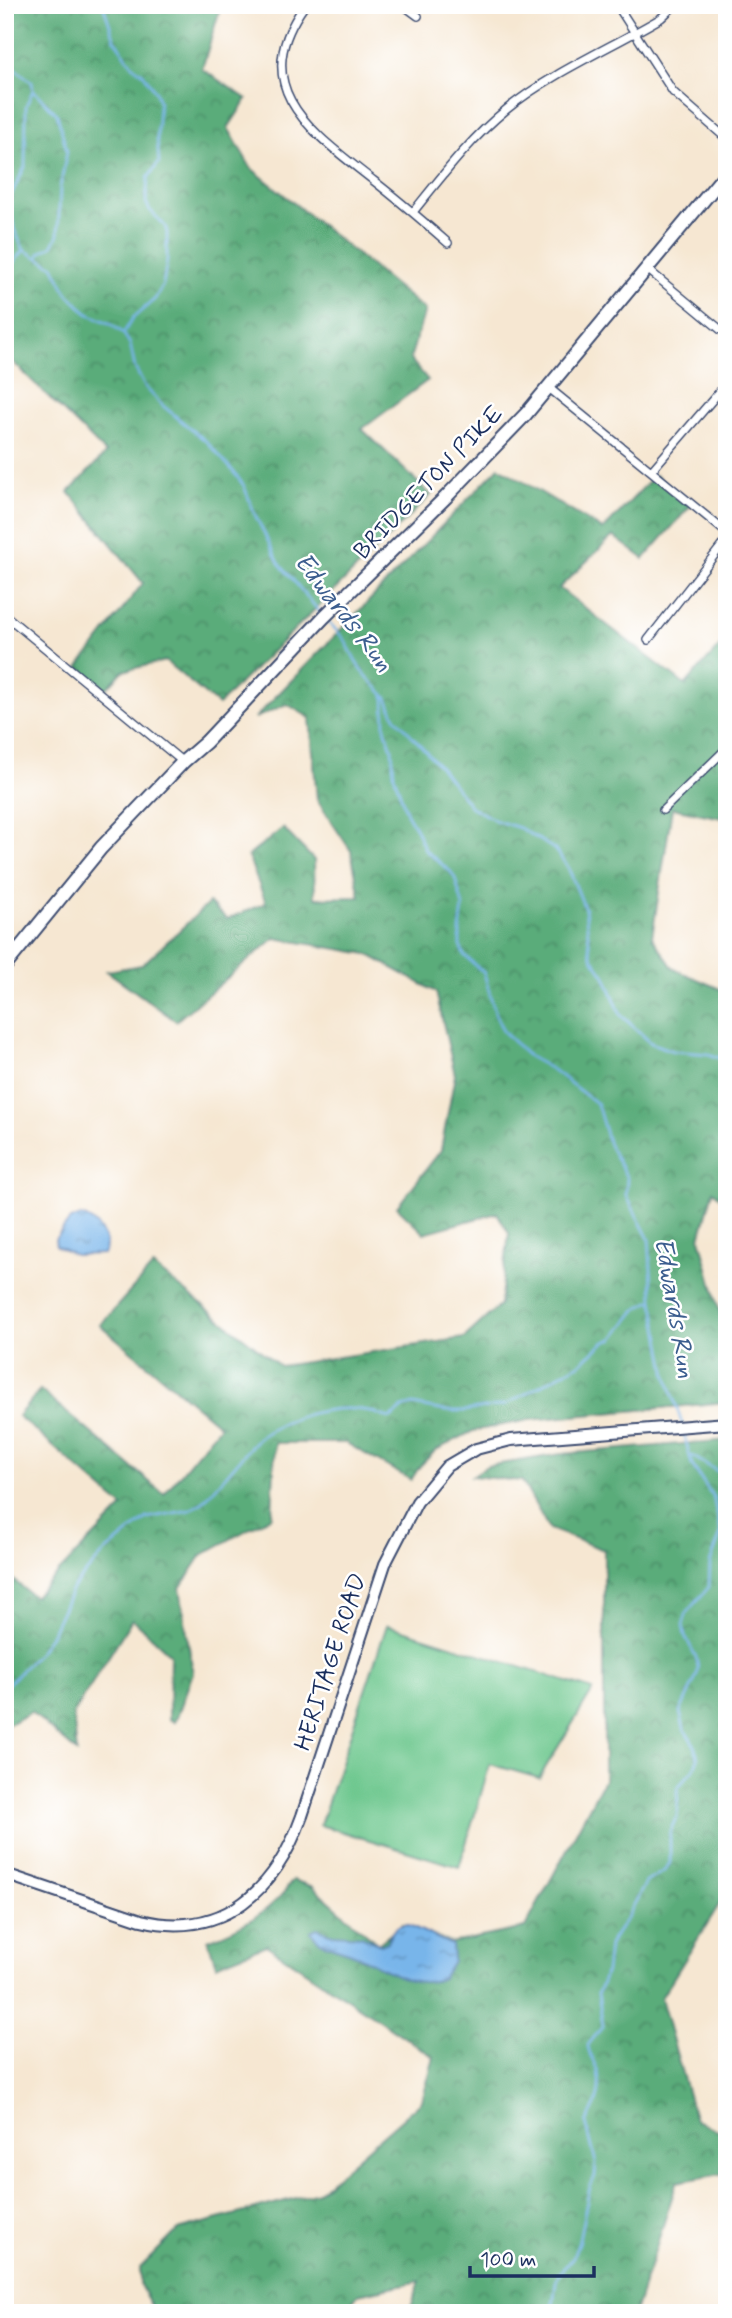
<svg xmlns="http://www.w3.org/2000/svg" width="732" height="2318" font-family="Mynerve,sans-serif">
  <style>
    .grass { fill: #6ec88f; stroke: #447c76; stroke-width: 2 }
    .forest { fill: url(#forest-crowns); stroke: #3a6e6c; stroke-width: 2 }
    .water { fill: url(#water-ripples); stroke: #4a72a4; stroke-width: 2 }
    .lines { fill: none; stroke-linecap: round; stroke-linejoin: round }
    .stream { stroke: #78b5ea; stroke-width: 2.5 }
    .street-casing { stroke: #3c4b6f; stroke-width: 10 }
    .secondary-casing { stroke: #3c4b6f; stroke-width: 14 }
    .primary-casing { stroke: #3c4b6f; stroke-width: 16 }
    .street { stroke: #fff; stroke-width: 7 }
    .secondary { stroke: #fff; stroke-width: 10 }
    .primary { stroke: #fff; stroke-width: 12 }
    .labels { text-anchor: middle; dominant-baseline: central; stroke-width: 5; stroke-linejoin: round; paint-order: stroke }
    .street-label { font-size: 24px; fill: #1b2f5e; stroke: #fff }
    .water-label { font-size: 26px; font-style: italic; fill: #3c5e8f; stroke: #fff }
  </style>
  <defs>
    <pattern id="forest-crowns" width="20" height="18" patternUnits="userSpaceOnUse" patternTransform="scale(1.75)"><rect width="20" height="18" fill="#5aac7a"/><path d="M2 6a3 3 0 1 1 6 0M12 15a3 3 0 1 1 6 0" fill="none" stroke="#4a8c67"/></pattern>
    <pattern id="water-ripples" width="26" height="14" patternUnits="userSpaceOnUse" patternTransform="scale(1.75)"><rect width="26" height="14" fill="#78b5ea"/><path d="M2 4q2-2 4 0t4 0M15 11q2-2 4 0t4 0" fill="none" stroke="#6294c1"/></pattern>
  </defs>
  <rect width="100%" height="100%" fill="#fff"/>
  <filter id="ink" filterUnits="userSpaceOnUse"><feTurbulence type="fractalNoise" baseFrequency=".0143" numOctaves="2"/><feDisplacementMap in="SourceGraphic" scale="14" xChannelSelector="R" yChannelSelector="G"/><feConvolveMatrix kernelMatrix="1 2 1 2 8 2 1 2 1" color-interpolation-filters="sRGB"/></filter>
  <filter id="wash" filterUnits="userSpaceOnUse"><feTurbulence type="fractalNoise" baseFrequency=".00686" numOctaves="4" result="noise"/><feDisplacementMap in="SourceGraphic" scale="28" xChannelSelector="R" yChannelSelector="G"/><feGaussianBlur stdDeviation="1.57" result="paint"/><feColorMatrix in="noise" values="0 0 0 0 0 0 0 0 0 0 0 0 0 0 0 0 0 1.4 0 .05"/><feComposite in="paint" operator="in"/></filter>
  <g filter="url(#wash)">
    <rect width="100%" height="100%" fill="#f6e7d2"/>
    <path class="grass" d="M387,1625L593,1690L539,1778L490,1764L459,1867L320,1825Z"/>
    <path class="forest" d="M5,5H224L219,12L202,69L247,99L228,128L251,168L425,310L410,359L428,380L362,429L431,495L218,705L165,661L123,671L106,689L78,668L143,583L69,492L106,453L12,361L5,367V76L8,74L5,68Z
      M499,467L603,530L655,475L691,505L644,559L613,536L559,588L685,685L727,638V819L672,808L652,937L674,969L727,992V1203L713,1191L700,1238L727,1339V1402L529,1420L473,1431L436,1450L420,1466L411,1480L346,1443H275L272,1516L202,1555L180,1588L193,1673L175,1722L169,1719L170,1654L132,1619L73,1714L77,1752L31,1712L5,1726V1573L34,1597L123,1507L18,1416L40,1390L164,1494L220,1426L100,1325L153,1266L280,1366L464,1338L500,1305L509,1233L497,1213L424,1233L397,1207L441,1150L455,1075L436,992L367,954L275,938L176,1021L107,971L142,965L209,903L227,919L266,903L248,856L283,828L314,860L315,898L360,897L351,851L317,800L310,718L287,704L255,718Z
      M727,1440V1766L724,1782L727,1797V1892L661,1998L695,2120L727,2134V2173L677,2182L635,2313H409L420,2281L358,2294L343,2313H155L140,2285V2268L178,2230L318,2192L422,2101L434,2057L266,1945L216,1965L208,1940C242,1927 273,1911 293,1880L313,1887L378,1944L403,1924L451,1943L525,1928L604,1780V1550L549,1529L522,1481L472,1476L487,1466L561,1454Z"/>
    <path class="water" d="M81,1216C96,1220 111,1238 104,1254L75,1255L56,1246L55,1239L70,1220Z
      M407,1924L452,1945L453,1961L442,1978C413,1992 380,1965 354,1954C339,1947 319,1947 311,1931L317,1928L333,1934L361,1936L381,1945L388,1942C391,1931 396,1925 407,1924Z"/>
    <g class="lines">
      <path class="stream" d="M103,5L115,40L133,66L143,73L155,91L159,102L157,138L159,162L148,178L146,202L149,209L165,226L167,232V260L163,285L155,299L133,318L123,334
        M5,61L32,82L33,90
        M33,90L26,106L25,167L9,199L14,229L24,250L53,266L67,293L87,313L111,324L123,333L130,344L135,368L145,387L162,405L207,442L233,471L244,486L256,517L279,563L322,615
        M33,90L57,114L67,151L60,188L58,235L52,246L40,253L39,257
        M5,273L24,250
        M327,620L345,640L360,669L387,698L395,717L441,768L471,807L497,821L520,828L554,849L568,867L585,909L590,950L593,959L605,976L621,1015L651,1043L673,1051L709,1054L727,1061
        M384,694L385,728L392,749L394,775L407,814L416,829L425,850L451,872L455,878L463,906L460,931V946L464,955L484,973L496,1016L503,1031L528,1056L553,1070L597,1104L609,1145L627,1178L626,1195L649,1239L653,1300L667,1376L682,1424
        M692,1456L727,1477
        M5,1687L39,1652L51,1634L73,1587L105,1552L147,1518L190,1510L203,1502L258,1438C288,1417 332,1403 369,1411C377,1413 383,1417 391,1418L402,1408L413,1405L445,1411H464L505,1405L581,1363L603,1343L613,1339L636,1310L653,1300
        M552,2313L556,2282L558,2275L573,2257L578,2244L590,2187L595,2176L596,2163L586,2123C595,2109 602,2091 598,2073C595,2062 588,2056 588,2045L603,2026L598,1993L606,1972L609,1945L628,1916L646,1882L664,1871L670,1863V1831L677,1816L678,1787L694,1769L698,1758L695,1746L684,1728L680,1712L697,1675L698,1668L696,1657L685,1636L683,1625L687,1612L709,1587L710,1563L721,1533L713,1497L692,1465L683,1430"/>
    </g>
  </g>
  <g filter="url(#ink)">
    <g class="lines">
      <g class="street-casing">
        <path id="street" d="M305,5C244,89 315,134 374,181C400,201 424,222 448,243
          M403,5L418,16
          M617,5L673,92L727,139
          M413,212C442,176 471,138 507,109C551,73 612,47 661,18L675,5
          M646,268L727,335
          M549,388L727,533
          M652,470L727,383
          M5,615L183,762
          M648,640L727,539
          M663,810L727,748"/>
      </g>
      <g class="secondary-casing">
        <path id="secondary" d="M5,1874L141,1920C224,1940 276,1889 302,1816L385,1564L417,1502L447,1466L476,1449L511,1440L727,1423"/>
      </g>
      <g class="primary-casing">
        <path id="primary" d="M5,966L101,848L183,762L206,742L324,617L446,497L526,414L727,172"/>
      </g>
      <use href="#street" class="street"/>
      <use href="#secondary" class="secondary"/>
      <use href="#primary" class="primary"/>
    </g>
  </g>
  <g class="labels">
    <g class="street-label">
      <text transform="translate(429 483) rotate(-46)">BRIDGETON PIKE</text>
      <text transform="translate(331 1662) rotate(-72)">HERITAGE ROAD</text>
    </g>
    <g class="water-label">
      <text transform="translate(343 613) rotate(52)">Edwards Run</text>
      <text transform="translate(674 1308) rotate(80)">Edwards Run</text>
    </g>
  </g>
  <rect width="732" height="2318" fill="none" stroke="#fff" stroke-width="28"/>
  <path d="M470 2266v10h124v-10" fill="none" stroke="#1b2f5e" stroke-width="3.5"/>
  <text x="480" y="2266" font-size="21" fill="#1b2f5e" stroke="#ffffff" stroke-width="5" paint-order="stroke">100 m</text>
</svg>
